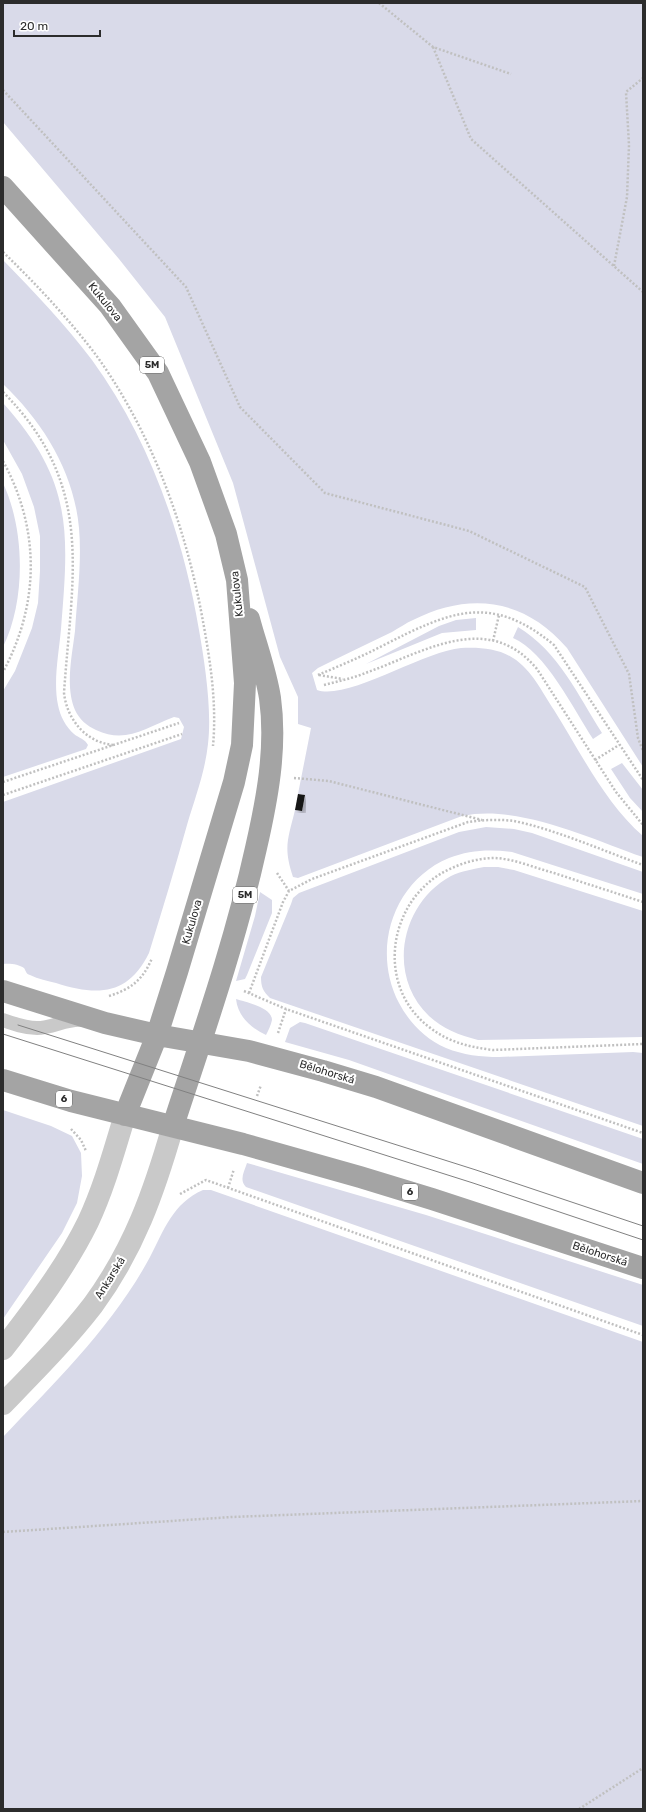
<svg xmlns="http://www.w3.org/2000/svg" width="646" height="1812" font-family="Rubik,sans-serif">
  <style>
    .green { fill: #d9dae9 }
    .building { fill: #131313; filter: url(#shadow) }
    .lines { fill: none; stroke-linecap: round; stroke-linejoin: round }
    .path { stroke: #c0c0c0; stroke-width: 2.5; stroke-dasharray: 2 2; stroke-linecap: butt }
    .service { stroke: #c9c9c9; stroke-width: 14 }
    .tertiary { stroke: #c9c9c9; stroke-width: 22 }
    .primary { stroke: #a4a4a4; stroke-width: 22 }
    .tram { stroke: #818181; stroke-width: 1 }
    .labels { text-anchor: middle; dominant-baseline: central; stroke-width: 4; stroke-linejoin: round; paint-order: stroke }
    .shield { fill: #fff; stroke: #6b6b6b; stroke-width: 1 }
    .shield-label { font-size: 10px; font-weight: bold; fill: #2c2c2c }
    .street-label { font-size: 11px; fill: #2c2c2c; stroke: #fff }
  </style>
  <defs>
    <filter id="shadow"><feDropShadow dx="3.5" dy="3.5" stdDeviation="2" flood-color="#0004"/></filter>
  </defs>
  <rect width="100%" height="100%" fill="#fff"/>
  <path class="green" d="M3,3H643V767L567,648C525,599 470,591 413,620C406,623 399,628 392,632C367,644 342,656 318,668L312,673L317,690C347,701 424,651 461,648C478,647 498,648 513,658C532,670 542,692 554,710C581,753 605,803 643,836V857C589,838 518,804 462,816L298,878L293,877C283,847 288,839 295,810L302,811L305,795L298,794L311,728L298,724V697L280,657L233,483L165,317L119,259L3,122Z
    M3,260C34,292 65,324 92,360C149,438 183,535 199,630C205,664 212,710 208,744C205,772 195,798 187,825C175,868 162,911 149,953C128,996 97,996 56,983C48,981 38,979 30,975C26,974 26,971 24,968C19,964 9,963 3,964V802L181,739L184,727L179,718L174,717C145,728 126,744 96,730C87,726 79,719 75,710C65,687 72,656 75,631C77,598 82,562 79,528C74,472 43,422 3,384Z
    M3,403C73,481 69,531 61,629C59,653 53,681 58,705C60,716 66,727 74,734C79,738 85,739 88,745L86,749L3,777V691L15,671L32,628L38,603L40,571V536L34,507L22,474L3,440Z
    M3,483C25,530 26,600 3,647Z
    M476,618V630L442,633L366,664L439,626L456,620Z
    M518,627C558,651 578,695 602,733L593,739C574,710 545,651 513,638Z
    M622,763L643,790V812L630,798L611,769Z
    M486,827L514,829L532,833L643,872V894L512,852C490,849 469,850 449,858C393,881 371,950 399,1003C409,1022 425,1039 446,1048C463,1055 481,1057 499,1057L633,1052L643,1053V1126L270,998C263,991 261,987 261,977L291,904L293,898L299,893L459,832Z
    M484,867H498L514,870L643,911V1037L478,1040C459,1035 443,1029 429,1016C386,975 401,903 451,876C461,871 474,869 484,867Z
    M260,892L272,900V913L247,975L245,979L236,981L255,916Z
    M236,999C245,1002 272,1007 272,1020C271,1025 268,1031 266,1035C251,1028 238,1017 236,999Z
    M300,1022L305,1023L643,1139V1164L349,1060L285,1042L290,1028Z
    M3,1110L51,1126L72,1136L81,1153L82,1176L77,1203L62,1233L3,1319Z
    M247,1163L426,1215L643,1285V1326L246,1187C239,1180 244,1172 247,1163Z
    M203,1190H211L643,1342V1809H3V1437C56,1381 113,1326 150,1257C164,1230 173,1203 203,1190Z"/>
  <path class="building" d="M298,794L305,795L302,811L295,810Z"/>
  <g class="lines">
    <path class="path" d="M379,3L433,47L511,74
      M433,47L471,139L643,292
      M3,90L186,287L240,407L325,493L469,531L585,587L629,674L638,738L643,751
      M3,252C36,284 68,318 96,355C151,431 185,525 202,616C210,659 217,702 213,746
      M614,266L627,197L629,145L626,92L643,78
      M3,392C96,486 72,574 64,693C67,719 85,742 113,745
      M3,461C40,529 40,603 3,672
      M493,641L499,615
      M318,675C339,666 361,657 382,646C449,612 490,592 554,645L643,780
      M319,675L343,679
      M324,685C339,681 354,678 368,672C424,652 488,610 537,669L616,792L643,825
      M595,760L619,745
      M294,778L329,781L482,820
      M3,782L179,723
      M3,795L182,734
      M277,873L289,891
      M643,902C613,892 584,883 554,873C535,868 515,859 495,858C480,858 465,862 452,868C389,895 373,984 429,1027C448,1042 469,1047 493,1050L643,1044
      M244,991L286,1009L643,1133
      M249,993L283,902L289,891L312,879L468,822C482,820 499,819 514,821C557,830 601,850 643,865
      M109,996C131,989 143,980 152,958
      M278,1033L286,1009
      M257,1096L261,1085
      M71,1129L81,1140L86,1151
      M228,1188L234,1169
      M180,1194L206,1180L643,1335
      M3,1532L232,1517L643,1501
      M579,1809L643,1768"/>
    <path class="service" d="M3,1020C14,1024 25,1028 37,1028C53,1028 67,1018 83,1020"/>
    <path class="tertiary" d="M3,1349C34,1309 66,1267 88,1222C104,1188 114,1151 125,1115
      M3,1404C34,1372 66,1340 93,1305C134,1249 154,1192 173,1126"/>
    <path class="primary" d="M3,187L110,306L158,373L200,462L226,534L237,580L245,683L242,745L234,782L177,972L157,1035L125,1115
      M3,991L105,1023L157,1035L249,1051L323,1071L376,1087L643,1183
      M3,1080L71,1101L243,1144L360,1177L432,1199L643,1268
      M173,1126C203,1034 235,943 256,848C267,800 277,748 270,698C266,672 256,645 249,619"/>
    <path class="tram" d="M18,1025L476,1170L643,1226
      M3,1034L473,1183L643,1240"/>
  </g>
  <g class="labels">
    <g class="shield">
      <rect x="140" y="357" width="24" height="16" rx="3"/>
      <rect x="233" y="887" width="24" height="16" rx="3"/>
      <rect x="56" y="1091" width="16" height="16" rx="3"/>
      <rect x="402" y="1184" width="16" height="16" rx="3"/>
    </g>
    <g class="shield-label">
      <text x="152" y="365">5M</text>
      <text x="245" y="895">5M</text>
      <text x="64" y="1099">6</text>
      <text x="410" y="1192">6</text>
    </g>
    <g class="street-label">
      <text transform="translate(105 302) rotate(51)">Kukulova</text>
      <text transform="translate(237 594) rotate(-96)">Kukulova</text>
      <text transform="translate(192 922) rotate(-74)">Kukulova</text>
      <text transform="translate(327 1072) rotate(17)">Bělohorská</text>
      <text transform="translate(600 1254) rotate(18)">Bělohorská</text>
      <text transform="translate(110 1278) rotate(-58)">Ankarská</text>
    </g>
  </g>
  <rect width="646" height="1812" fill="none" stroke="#2c2c2c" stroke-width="8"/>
  <path d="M14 30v6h86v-6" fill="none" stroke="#2c2c2c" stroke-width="2"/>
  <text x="20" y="30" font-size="12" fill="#2c2c2c" stroke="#ffffff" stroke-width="3" paint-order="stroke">20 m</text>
</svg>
